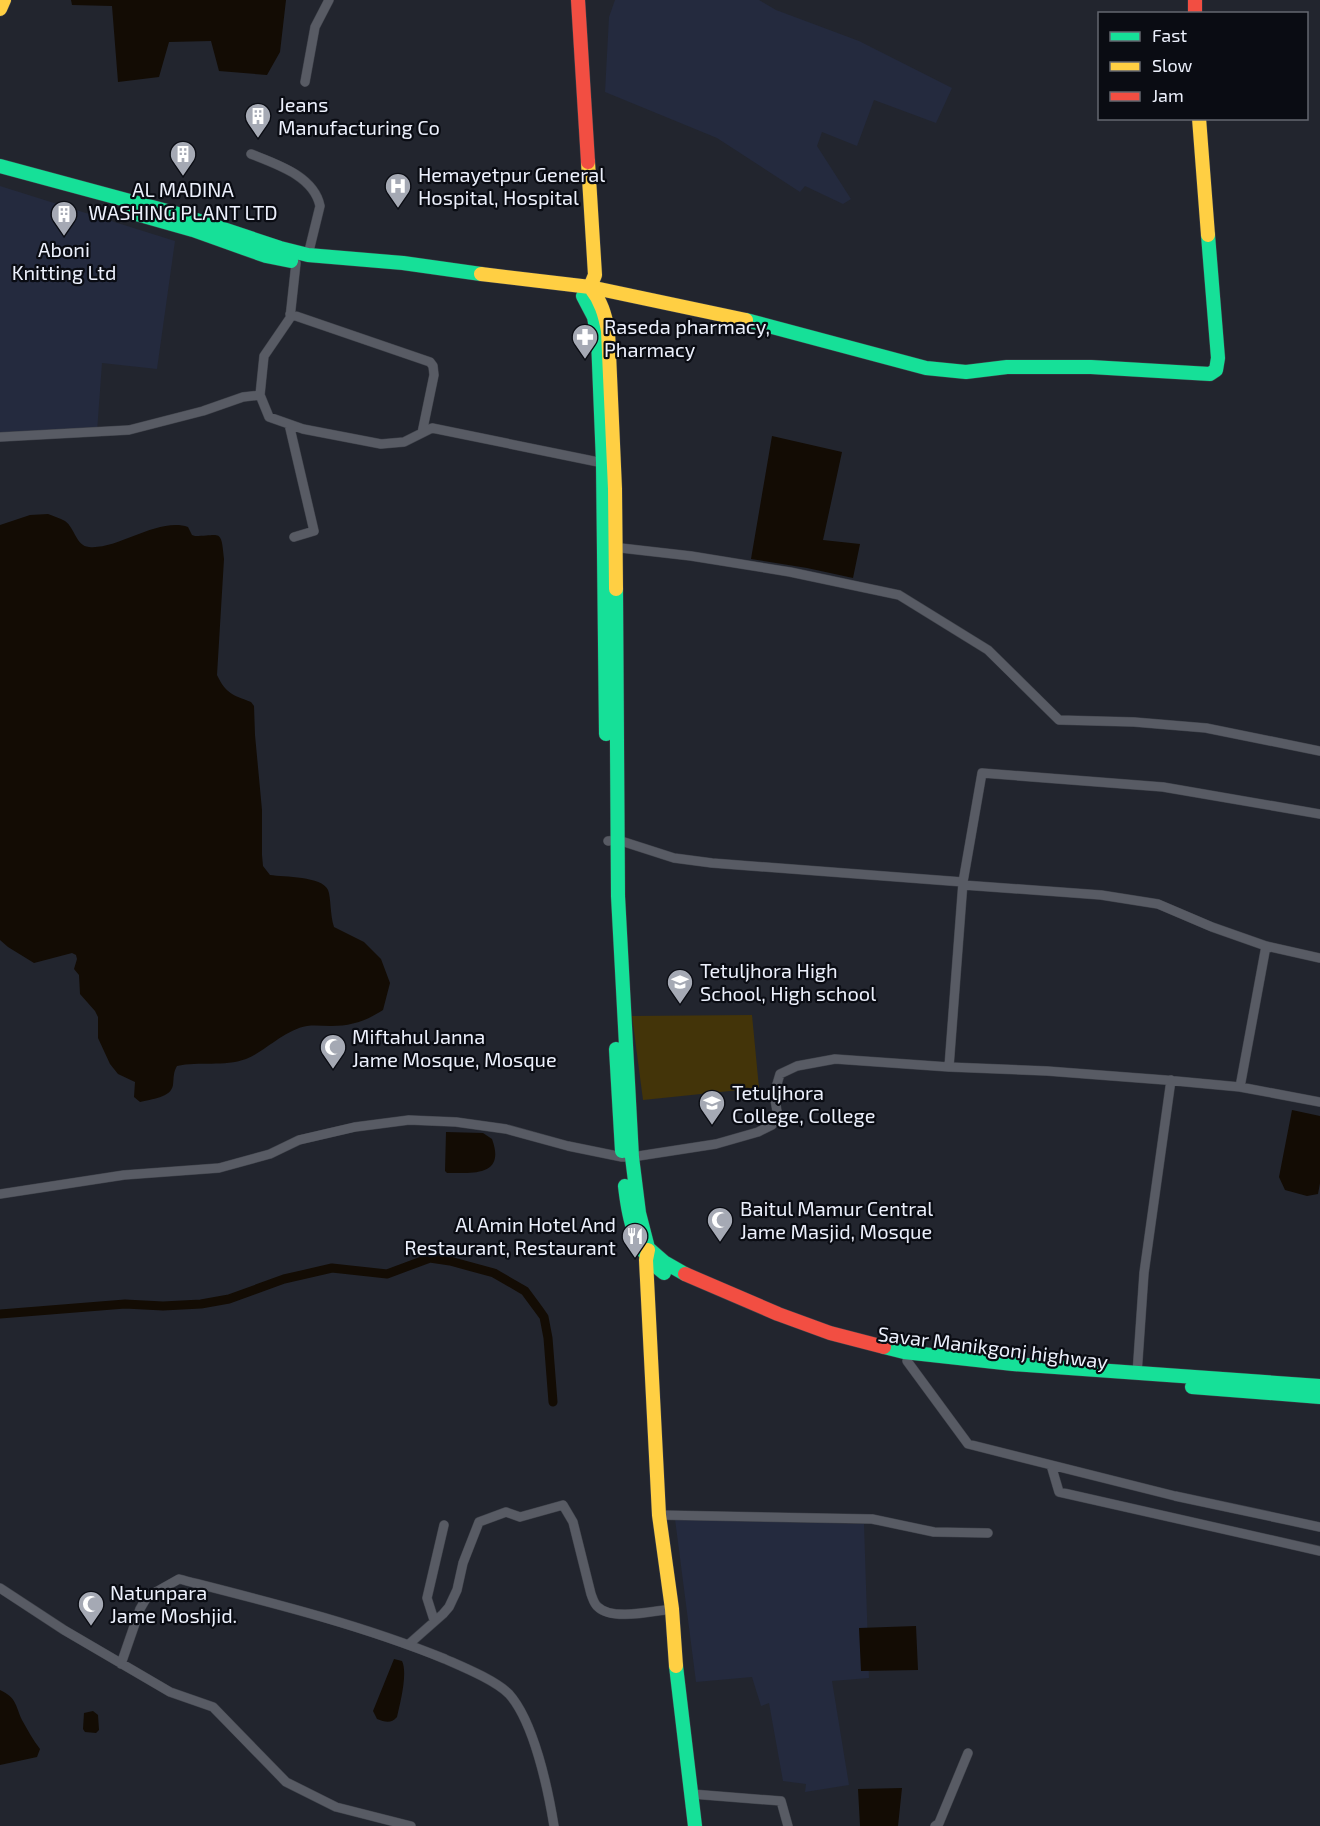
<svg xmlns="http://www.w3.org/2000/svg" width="1320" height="1826" font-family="'Exo 2',sans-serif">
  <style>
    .built { fill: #242a3e }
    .green { fill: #433409 }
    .water { fill: #130c04 }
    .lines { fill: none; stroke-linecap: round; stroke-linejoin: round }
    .canal { stroke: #130c04; stroke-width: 9 }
    .street-casing { stroke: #3f424a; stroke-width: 10 }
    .fast-casing { stroke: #3f424a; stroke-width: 15 }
    .slow-casing { stroke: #3f424a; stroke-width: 15 }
    .jam-casing { stroke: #3f424a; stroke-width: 15 }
    .street { stroke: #585b64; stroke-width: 9 }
    .fast { stroke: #16e098; stroke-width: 14 }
    .slow { stroke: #ffcf43; stroke-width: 14 }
    .jam { stroke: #f24e42; stroke-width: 14 }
    .labels { text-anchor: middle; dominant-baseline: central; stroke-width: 4.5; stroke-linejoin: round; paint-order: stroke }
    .poi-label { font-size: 20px; fill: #ecf0fc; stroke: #0a0c13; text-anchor: start }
    .street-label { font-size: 20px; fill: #ecf0fc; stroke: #0a0c13 }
  </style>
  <rect width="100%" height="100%" fill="#22252e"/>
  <path class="built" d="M615,0H759L776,10L859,41L952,88L936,123L874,100L857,146L822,132L817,146L851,199L843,204L805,186L800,192L717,138L605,92L609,17Z
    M0,186L175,241L157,369L102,363L97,432L0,442Z
    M675,1519L864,1524L869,1678L832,1681L849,1785L805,1792L806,1784L783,1781L769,1703L761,1706L752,1677L696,1682Z"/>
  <path class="green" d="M752,1015L759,1088L643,1100L632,1016Z"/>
  <path class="water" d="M71,0H286L280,52L267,75L219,71L211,41L169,42L159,77L118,82L112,6L72,5Z
    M772,436L842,452L823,540L860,544L853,578L807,568L751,559Z
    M48,514C53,516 60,518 65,521C75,528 76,546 89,547C118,550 158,517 188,527L192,535L195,536C221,536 221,528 224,559L217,675C226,694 233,695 251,702L254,706L255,735L262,810V855L263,866L270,875C284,877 322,876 328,890C331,897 330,915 334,927L364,942L381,959L390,983L383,1010C366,1021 351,1026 331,1026C323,1026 315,1025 307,1026C284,1030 266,1051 246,1059C224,1067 199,1061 177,1066C173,1073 174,1077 173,1085C171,1098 151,1099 140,1102L134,1097L135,1082L118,1074L110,1064L98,1038V1017L95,1011L80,994L79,975L74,969L77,959L76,955L72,953L34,963L8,947L0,940V525L30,515Z
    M1292,1110L1320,1116V1183L1318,1194L1307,1196L1285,1190L1279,1177Z
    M446,1132L483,1133L492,1139C506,1177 472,1173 447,1173L445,1171Z
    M916,1626L918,1670L861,1671L859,1628Z
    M394,1659L402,1661C408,1673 400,1704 397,1717C391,1724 385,1722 377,1719L373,1711Z
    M0,1690C17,1698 15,1705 22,1720C27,1729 33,1740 40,1749L37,1757L0,1765Z
    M93,1711L98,1715L99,1730L96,1733L85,1732L83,1729L84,1713Z
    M902,1788L898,1826H860L858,1789Z"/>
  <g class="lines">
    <path class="canal" d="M0,1314L125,1304L163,1306L201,1304L229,1299L284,1279L332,1268L387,1274L430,1258L450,1261L494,1273L525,1291L539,1310L544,1317L548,1338L553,1402"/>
    <g class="street-casing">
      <path id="street" d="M305,82L315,27L329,0
        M251,154C276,164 314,176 320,206L308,255
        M290,314L430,362L433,366L434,375L422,433
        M260,395L264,356L290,318L296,263
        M289,424L314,531L294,537
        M0,437L129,430L203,411L243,397L260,395L269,417L303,429L381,444L404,442L432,428L603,463
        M612,547L691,556L790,572L899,595L988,650L1059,720L1134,722L1206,728L1320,751
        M608,841L618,840L674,858L712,863L963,882
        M963,885L1101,895L1158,904L1212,927L1266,946
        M949,1067L963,882L982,773L1163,787L1320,814
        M1240,1087L1266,946L1320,958
        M0,1194L124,1175L219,1168L270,1154L299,1140L355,1127L409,1120L456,1122L506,1129L568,1146L622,1157H632L716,1144L758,1132L772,1125L778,1117L774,1094L780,1074L797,1066L835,1059L949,1067L1047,1071L1165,1080L1240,1087L1320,1102
        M907,1361L968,1444L1175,1496L1320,1527
        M1137,1374L1144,1273L1171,1080
        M1051,1465L1059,1492L1320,1551
        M659,1515L872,1519L934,1532L988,1533
        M0,1588L64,1630L170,1692L213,1707L286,1782L336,1807L411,1826
        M434,1620L427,1598L444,1525
        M409,1644L443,1614L449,1607L457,1590L463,1563L479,1522L506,1512L520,1517L563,1505L573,1522L591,1594C593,1599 594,1604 598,1607C612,1621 653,1611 672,1609
        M121,1664L140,1609L147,1597L179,1579C269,1602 359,1624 445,1659C463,1667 495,1680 509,1694C534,1722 548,1789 554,1826
        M692,1794L781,1801L788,1826
        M935,1826L939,1823L968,1753"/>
    </g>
    <g class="fast-casing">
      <path id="fast" d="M0,166L178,214L280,248L308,255L403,263L481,274
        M133,213L193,230L266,256L291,261
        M583,296L594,317L598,339L603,463L606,734
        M746,320L926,368L966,372L1007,367H1091L1210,374L1216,370L1218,358L1208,235
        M616,589L618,896L632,1157L639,1213L648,1248L664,1262L685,1274
        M616,1049L622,1151
        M625,1186C629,1221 635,1251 664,1273
        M884,1347L904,1352L1013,1364L1320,1386
        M1192,1387L1320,1397
        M676,1666L695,1826"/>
    </g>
    <g class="slow-casing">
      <path id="slow" d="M0,9L4,0
        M1199,118L1208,235
        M588,162L595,275L590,287L746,320
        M481,274L590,287C601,301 605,314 608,331L615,489L616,589
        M648,1250L646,1260L659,1515L672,1609L676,1666"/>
    </g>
    <g class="jam-casing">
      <path id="jam" d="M578,0L588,162
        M1195,0V14
        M685,1274L778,1314L830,1333L884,1347"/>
    </g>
    <use href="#street" class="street"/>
    <use href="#fast" class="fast"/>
    <use href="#slow" class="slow"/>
    <use href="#jam" class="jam"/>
  </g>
  <defs>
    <g id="building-pin" transform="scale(1.35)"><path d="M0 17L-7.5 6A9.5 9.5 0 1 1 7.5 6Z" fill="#a5a9b4" stroke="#0a0c13"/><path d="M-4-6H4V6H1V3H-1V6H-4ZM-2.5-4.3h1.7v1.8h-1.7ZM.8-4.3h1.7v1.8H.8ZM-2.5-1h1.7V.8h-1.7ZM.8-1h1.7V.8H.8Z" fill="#fff"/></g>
    <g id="hospital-pin" transform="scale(1.35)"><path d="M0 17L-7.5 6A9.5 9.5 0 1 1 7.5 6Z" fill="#a5a9b4" stroke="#0a0c13"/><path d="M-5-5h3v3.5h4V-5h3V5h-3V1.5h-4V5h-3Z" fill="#fff"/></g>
    <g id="pharmacy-pin" transform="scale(1.35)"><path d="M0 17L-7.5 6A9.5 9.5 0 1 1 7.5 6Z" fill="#a5a9b4" stroke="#0a0c13"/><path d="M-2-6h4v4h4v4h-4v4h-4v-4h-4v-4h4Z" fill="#fff"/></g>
    <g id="school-pin" transform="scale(1.35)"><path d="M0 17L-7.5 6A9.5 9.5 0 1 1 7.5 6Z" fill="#a5a9b4" stroke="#0a0c13"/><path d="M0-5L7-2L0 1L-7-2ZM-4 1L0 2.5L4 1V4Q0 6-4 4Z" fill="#fff"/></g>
    <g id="mosque-pin" transform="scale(1.35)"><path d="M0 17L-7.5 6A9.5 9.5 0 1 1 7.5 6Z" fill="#a5a9b4" stroke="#0a0c13"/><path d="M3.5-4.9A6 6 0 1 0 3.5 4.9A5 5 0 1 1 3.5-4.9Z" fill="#fff"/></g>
    <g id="university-pin" transform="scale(1.35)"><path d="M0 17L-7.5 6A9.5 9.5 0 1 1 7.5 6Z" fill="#a5a9b4" stroke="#0a0c13"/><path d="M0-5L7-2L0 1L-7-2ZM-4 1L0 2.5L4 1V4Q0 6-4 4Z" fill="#fff"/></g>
    <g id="restaurant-pin" transform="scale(1.35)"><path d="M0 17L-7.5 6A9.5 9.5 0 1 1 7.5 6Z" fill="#a5a9b4" stroke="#0a0c13"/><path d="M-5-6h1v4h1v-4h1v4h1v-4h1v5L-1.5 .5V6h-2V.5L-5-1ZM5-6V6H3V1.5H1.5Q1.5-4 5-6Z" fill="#fff"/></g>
  </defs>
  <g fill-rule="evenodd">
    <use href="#building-pin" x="258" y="116"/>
    <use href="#building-pin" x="183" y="154"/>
    <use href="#hospital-pin" x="398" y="186"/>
    <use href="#building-pin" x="64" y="214"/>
    <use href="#pharmacy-pin" x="585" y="337"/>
    <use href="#school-pin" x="680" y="982"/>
    <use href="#mosque-pin" x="333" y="1047"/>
    <use href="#university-pin" x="712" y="1103"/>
    <use href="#mosque-pin" x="720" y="1220"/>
    <use href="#restaurant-pin" x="635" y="1236"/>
    <use href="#mosque-pin" x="91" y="1604"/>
  </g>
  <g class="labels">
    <g class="poi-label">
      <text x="278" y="104">Jeans<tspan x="278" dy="23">Manufacturing Co</tspan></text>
      <text x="418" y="174">Hemayetpur General<tspan x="418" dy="23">Hospital, Hospital</tspan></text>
      <text x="183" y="189" text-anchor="middle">AL MADINA<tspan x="183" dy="23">WASHING PLANT LTD</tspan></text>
      <text x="64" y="249" text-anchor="middle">Aboni<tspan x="64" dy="23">Knitting Ltd</tspan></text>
      <text x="604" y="326">Raseda pharmacy,<tspan x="604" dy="23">Pharmacy</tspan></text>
      <text x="700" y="970">Tetuljhora High<tspan x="700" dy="23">School, High school</tspan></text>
      <text x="352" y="1036">Miftahul Janna<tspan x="352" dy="23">Jame Mosque, Mosque</tspan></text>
      <text x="732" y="1092">Tetuljhora<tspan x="732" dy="23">College, College</tspan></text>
      <text x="740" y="1208">Baitul Mamur Central<tspan x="740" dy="23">Jame Masjid, Mosque</tspan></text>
      <text x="616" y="1224" text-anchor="end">Al Amin Hotel And<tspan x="616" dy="23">Restaurant, Restaurant</tspan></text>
      <text x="110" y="1592">Natunpara<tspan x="110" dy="23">Jame Moshjid.</tspan></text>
    </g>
    <g class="street-label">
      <text transform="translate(993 1347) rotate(7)">Savar Manikgonj highway</text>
    </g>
  </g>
  <rect x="1098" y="12" width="210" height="108" fill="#0a0c13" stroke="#646770" stroke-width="1.5"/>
  <rect x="1110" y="32" width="30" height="9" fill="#16e098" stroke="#646770" stroke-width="1.5"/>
  <text x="1152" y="42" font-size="18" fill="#ecf0fc">Fast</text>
  <rect x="1110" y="62" width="30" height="9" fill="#ffcf43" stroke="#646770" stroke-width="1.5"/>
  <text x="1152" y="72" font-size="18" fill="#ecf0fc">Slow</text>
  <rect x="1110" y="92" width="30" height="9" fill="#f24e42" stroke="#646770" stroke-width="1.5"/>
  <text x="1152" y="102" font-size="18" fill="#ecf0fc">Jam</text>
</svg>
